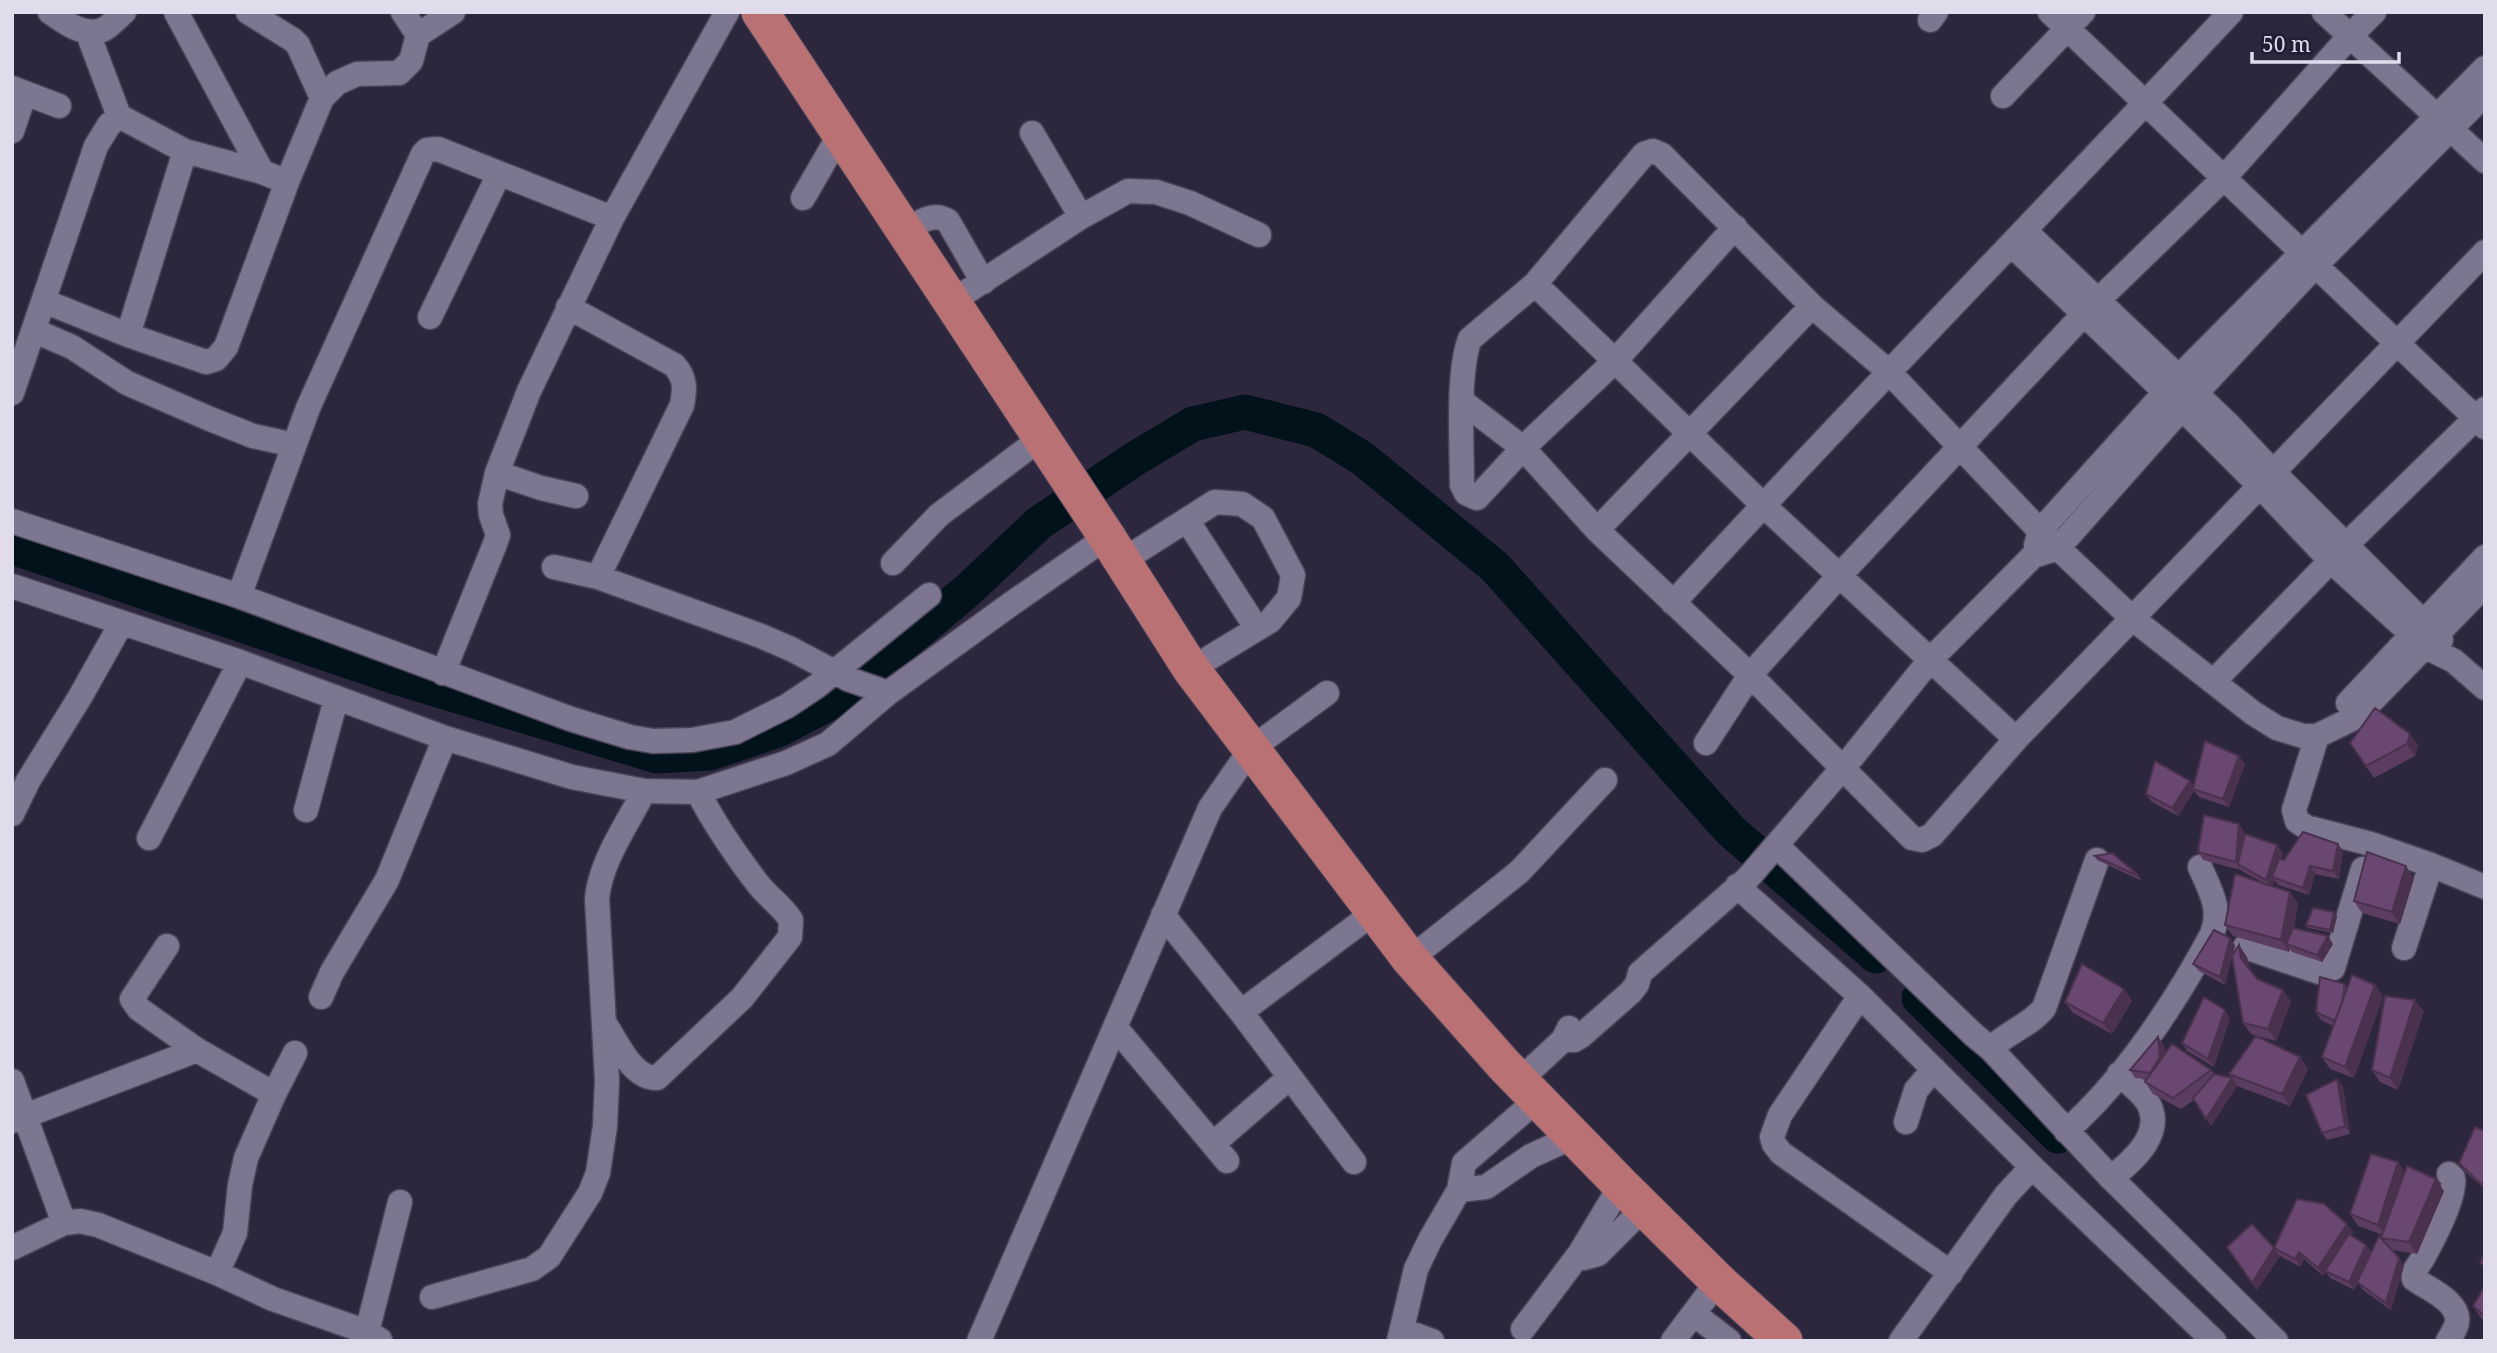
<svg xmlns="http://www.w3.org/2000/svg" width="2497" height="1353" font-family="'Noto Serif',serif">
  <style>
    .lines { fill: none; stroke-linecap: round; stroke-linejoin: round }
    .river { stroke: #02121b; stroke-width: 35 }
    .minor-casing { stroke: #4a4458; stroke-width: 27 }
    .highway-casing { stroke: #4a4458; stroke-width: 39 }
    .minor { stroke: #7d7691; stroke-width: 24 }
    .highway { stroke: #ba7173; stroke-width: 37 }
    .wall { fill: #5a3d60 }
    .shaded-wall { fill: #4a324e }
    .building { fill: #694770; stroke: #4a324e; stroke-width: 2 }
  </style>
  <rect width="100%" height="100%" fill="#2d273d"/>
  <g class="lines">
    <path class="river" d="M12,547L395,677L657,756L710,753L778,730L839,698L968,590L1039,523L1136,458L1193,424L1245,412L1316,430L1362,458L1495,567L1731,831L1876,956
      M1919,998L2058,1136"/>
    <g class="minor-casing">
      <path id="minor" d="M50,12C64,22 84,37 102,30C110,27 118,17 124,12
        M176,12L262,172
        M248,12L293,40L298,45L322,98
        M403,12L418,35
        M2050,12L2485,427
        M2324,12L2485,161
        M1930,20L1936,12
        M87,31L119,116
        M12,88L25,93L12,131
        M25,93L59,106
        M2003,96L2083,12
        M1032,133L1081,217
        M803,198L840,134
        M2025,231L2229,425L2273,472L2441,640
        M904,232C918,223 933,211 948,221L983,282
        M2011,244L2182,408L2259,485L2331,561L2426,647L2454,661L2485,688
        M1535,284L1615,361L1735,227
        M44,301L128,335L206,362L216,359L226,347L287,182L322,98L337,83L357,74L399,73L411,61L418,35L453,12
        M951,302L1081,217L1128,191L1156,192L1190,203L1259,235
        M568,307L674,365C686,378 685,389 682,405L598,577
        M430,317L499,174
        M35,331L72,347L127,383L210,419L253,436L294,445
        M128,335L185,151L262,172L287,182
        M12,393L96,146L109,125L119,116L185,151
        M1463,402L1523,448L1597,530L1750,675L1912,838L1922,840L1932,835L2016,739L2485,252
        M497,473L541,488L576,496
        M1187,520L1257,629
        M12,521L239,596L571,719L630,737L653,741L692,740L735,732L787,706L817,686L929,595
        M1597,530L1812,306
        M2036,545L2040,531L2178,378L2485,68
        M1122,561L1215,502L1242,504L1263,518L1293,575L1289,598L1270,621L1191,669
        M893,563L939,515L1040,439
        M554,567L598,577L761,636L791,649L848,679L888,693
        M12,586L240,662L445,738L572,777L644,791L698,792L786,763L828,744L888,693L1011,604L1107,537
        M239,596L308,408L423,154L427,150L438,149L612,218
        M1673,603C1856,403 2046,210 2231,12
        M443,673L495,544L498,535L491,515L490,504L497,473L529,391L612,218L727,12
        M2213,682L2346,545L2485,409
        M2348,703L2485,557
        M2317,736L2294,810L2297,821L2306,827L2371,844L2431,865L2485,887
        M2016,739L1763,505L1615,361L1523,448L1477,498L1466,493L1462,485C1462,447 1457,371 1470,339L1535,284L1644,154L1653,151L1662,155L1812,306L1888,371L2040,531L2133,619L2253,713L2277,728L2303,736H2317L2356,717L2485,585
        M1706,743L1750,675L1840,575L2085,313L2223,179L2350,36L2374,12
        M306,810L336,699
        M12,814L28,781L80,697L121,624
        M149,838L240,662
        M1777,846L1974,1035L1991,1049L2111,1178L2276,1341
        M1737,886L1860,996L2032,1167L2214,1341
        M1163,915L1241,1012L1354,1162
        M167,946L132,999L139,1009L197,1050
        M2245,947L2322,973L2333,968L2363,869
        M2404,948L2431,865
        M1410,959L1519,872L1605,780
        M1860,996L1780,1115L1772,1137L1774,1144L1781,1153L1951,1273
        M321,997L332,972L387,880L445,738
        M1241,1012L1376,911
        M605,1024C617,1042 632,1079 657,1078L742,998L790,937L791,920C782,906 768,897 758,884C735,854 715,825 698,792
        M1115,1027L1227,1161
        M1563,1040H1574L1581,1036L1631,992L1637,984L1640,973L1748,878L1853,756L1930,660L2033,556L2058,548L2182,408L2314,267L2485,94
        M1991,1049C2006,1032 2030,1026 2044,1008L2097,860
        M1520,1080L1563,1040L1569,1028
        M12,1081L64,1223L12,1248
        M12,1121L197,1050L274,1094
        M1906,1122L1916,1090L1934,1069
        M2066,1131C2123,1082 2177,1000 2212,934C2222,909 2210,890 2200,867
        M1214,1143L1289,1078
        M2111,1178C2134,1160 2166,1132 2147,1101C2140,1091 2128,1082 2119,1074
        M1459,1190L1486,1187L1531,1156L1575,1136
        M64,1223L80,1221L98,1225L217,1273L273,1299L367,1332
        M1578,1256L1584,1258L1598,1254L1644,1208
        M217,1273L235,1233L240,1185L246,1158L274,1094L295,1053
        M432,1297L532,1269L549,1257L590,1193L598,1173L605,1126L607,1080L597,898C601,860 627,825 644,791
        M1703,1321L1729,1341
        M1523,1329L1580,1253L1621,1185
        M1402,1330L1432,1341
        M380,1340L367,1332L400,1202
        M979,1341L1210,808L1251,749L1327,693
        M1399,1341L1416,1269L1430,1240L1459,1190L1464,1163L1538,1099
        M1673,1341L1718,1281
        M1901,1341L2006,1195L2032,1167
        M2448,1341C2451,1336 2454,1331 2456,1326C2464,1303 2428,1289 2414,1279C2412,1269 2420,1265 2424,1256C2434,1238 2456,1197 2453,1178L2449,1174"/>
    </g>
    <g class="highway-casing">
      <path id="highway" d="M760,12L1107,537L1191,669L1410,959L1505,1066L1621,1185L1718,1281L1784,1341"/>
    </g>
    <use href="#minor" class="minor"/>
    <use href="#highway" class="highway"/>
  </g>
  <path class="wall" d="M2375,708L2418,745L2415,756L2374,778L2350,743Z
    M2245,764L2229,807L2199,797L2194,791L2178,816L2152,802L2146,794L2194,786Z
    M2239,824L2244,832V839L2283,853L2281,859L2284,860L2343,851L2339,879L2315,874L2309,895L2278,885L2274,880L2272,886L2298,903L2294,928L2333,944L2322,962L2292,952L2290,949L2289,952L2233,936L2225,925L2262,882L2243,872L2241,870L2203,860L2198,852Z
    M2112,853L2141,879L2140,880L2097,860L2095,856Z
    M2414,878L2400,924L2362,913L2354,901Z
    M2334,912L2337,916L2333,933L2308,928L2306,925Z
    M2230,938L2235,946L2233,953L2247,957L2249,969L2257,979L2283,990L2291,1002L2276,1041L2257,1036L2300,1057L2308,1069L2290,1106L2237,1086L2211,1126L2194,1100L2181,1109L2153,1094L2145,1082L2147,1079L2135,1078L2130,1070L2164,1045L2165,1054L2211,1070L2214,1074L2232,1078L2229,1074L2256,1036L2251,1034L2243,1023L2232,958L2225,985L2199,971L2193,964Z
    M2345,984L2347,987L2375,985L2383,997L2354,1078L2330,1069L2322,1057L2333,1026L2321,1020L2316,1012Z
    M2124,989L2132,1001L2112,1034L2073,1013L2065,1002Z
    M2424,1011L2398,1090L2380,1082L2372,1070Z
    M2230,1018L2214,1067L2187,1051L2182,1043Z
    M2337,1079L2343,1087L2350,1134L2327,1140L2322,1133Z
    M2485,1131V1189L2464,1171L2459,1163Z
    M2405,1172L2444,1191L2417,1254L2392,1250L2404,1266L2391,1310L2363,1290L2358,1283L2354,1290L2330,1278L2326,1272L2323,1276L2304,1259L2300,1267L2280,1256L2257,1290L2227,1247L2274,1248L2347,1224L2353,1232L2351,1235L2366,1245L2371,1252L2381,1238L2383,1235L2358,1226L2350,1214Z
    M2485,1286V1321L2481,1318L2473,1306Z"/>
  <path class="shaded-wall" d="M2410,734L2418,745L2415,756L2407,744Z
    M2239,756L2245,764L2229,807L2223,799Z
    M2190,781L2196,789H2193L2194,791L2178,816L2172,808Z
    M2239,824L2244,832L2242,867L2238,864L2241,870L2236,862Z
    M2338,844L2343,851L2339,879L2333,871Z
    M2277,845L2283,853L2275,878L2272,877L2274,880L2272,888L2266,880Z
    M2310,866L2315,874L2309,895L2303,888Z
    M2406,866L2414,878L2400,924L2392,912Z
    M2290,892L2298,903L2291,945L2286,944L2290,949L2289,952L2281,940Z
    M2334,912L2337,916L2333,933L2330,930Z
    M2328,936L2333,944L2322,962L2317,955Z
    M2230,938L2235,946L2225,985L2220,977Z
    M2239,945L2247,957L2250,969L2241,958Z
    M2375,985L2383,997L2354,1078L2345,1067Z
    M2124,989L2132,1001L2112,1034L2103,1023Z
    M2283,990L2291,1002L2276,1041L2268,1029Z
    M2415,1000L2424,1011L2398,1090L2390,1078Z
    M2225,1010L2230,1018L2214,1067L2208,1059Z
    M2158,1037L2164,1045L2166,1065L2150,1073Z
    M2300,1057L2308,1069L2290,1106L2282,1094Z
    M2232,1078L2237,1086L2211,1126L2206,1119Z
    M2337,1079L2343,1087L2350,1134L2345,1126Z
    M2398,1162L2406,1174L2386,1236L2378,1225Z
    M2436,1179L2444,1191L2417,1254L2409,1242Z
    M2347,1224L2353,1232L2323,1276L2318,1268Z
    M2366,1245L2371,1252L2354,1290L2349,1282Z
    M2274,1248L2280,1256L2257,1290L2252,1283Z
    M2299,1252L2304,1259L2300,1267L2295,1259Z
    M2399,1258L2404,1266L2391,1310L2386,1303Z"/>
  <path class="building" d="M2375,708L2410,734L2407,744L2366,766L2350,743Z
    M2205,741L2239,756L2223,799L2193,789Z
    M2155,761L2190,781L2172,808L2146,794Z
    M2204,815L2239,824L2236,862L2198,852Z
    M2303,832L2338,844L2333,871L2310,866L2303,888L2272,877L2279,859L2284,860Z
    M2245,834L2277,845L2266,880L2238,864Z
    M2367,852L2406,866L2392,912L2354,901Z
    M2112,853L2138,875V876L2095,856Z
    M2235,874L2290,892L2281,940L2225,925Z
    M2313,908L2334,912L2330,930L2306,925Z
    M2293,928L2328,936L2317,955L2286,944Z
    M2214,930L2230,938L2220,977L2193,964Z
    M2239,945L2241,958L2257,979L2283,990L2268,1029L2243,1023L2232,956Z
    M2082,964L2124,989L2103,1023L2065,1002Z
    M2352,975L2375,985L2345,1067L2322,1057Z
    M2320,977L2345,984L2342,1002L2335,1021L2316,1012Z
    M2385,996L2415,1000L2390,1078L2372,1070Z
    M2204,997L2225,1010L2208,1059L2182,1043Z
    M2256,1036L2300,1057L2282,1094L2229,1074Z
    M2158,1037L2160,1057L2150,1073L2130,1070Z
    M2172,1044L2211,1070L2173,1098L2145,1082Z
    M2214,1074L2232,1078L2206,1119L2193,1098Z
    M2337,1079L2345,1126L2322,1133L2306,1095Z
    M2475,1127L2485,1131V1178L2482,1185L2459,1163Z
    M2371,1154L2398,1162L2378,1225L2350,1214Z
    M2407,1166L2436,1179L2409,1242L2381,1238Z
    M2297,1199L2324,1204L2347,1224L2318,1268L2299,1252L2295,1259L2274,1248L2252,1283L2227,1247L2252,1224L2274,1248Z
    M2349,1234L2366,1245L2349,1282L2325,1271Z
    M2379,1236L2399,1258L2386,1303L2357,1282Z
    M2485,1254V1266L2480,1263Z
    M2485,1286V1316L2473,1306Z"/>
  <rect width="2497" height="1353" fill="none" stroke="#e0dceb" stroke-width="28"/>
  <path d="M2252 52v10h147v-10" fill="none" stroke="#e0dceb" stroke-width="3.5"/>
  <text x="2262" y="52" font-size="21" fill="#e0dceb" stroke="#231d33" stroke-width="5" paint-order="stroke">50 m</text>
</svg>
